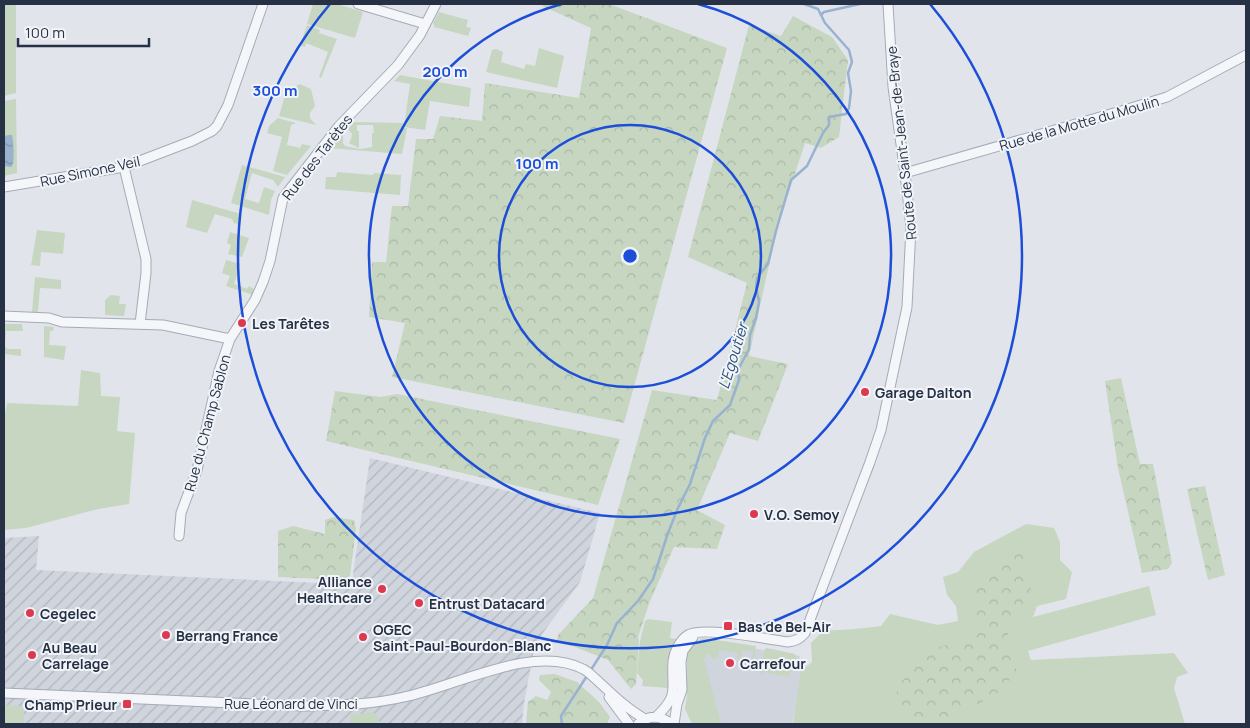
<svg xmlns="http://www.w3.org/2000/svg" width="1250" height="728" font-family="Manrope,sans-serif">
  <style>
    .built { fill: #cfd4dd }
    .industrial { fill: url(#industrial-furrows) }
    .green { fill: #c6d6c1 }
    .forest { fill: url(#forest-crowns) }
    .water { fill: url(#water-ripples) }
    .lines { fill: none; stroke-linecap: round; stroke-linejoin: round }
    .stream { stroke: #98b2cf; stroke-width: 2.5 }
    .minor-casing { stroke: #a5abb6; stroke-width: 11 }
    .minor { stroke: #f4f6f9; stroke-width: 9 }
    .ring { fill: none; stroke: #1d4ed8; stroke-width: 2.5 }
    .poi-dot { fill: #de384f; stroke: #f1f4f8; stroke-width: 2 }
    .labels { text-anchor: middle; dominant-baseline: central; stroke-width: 4; stroke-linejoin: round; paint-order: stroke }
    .street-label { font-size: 14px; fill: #273145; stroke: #f1f4f8 }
    .poi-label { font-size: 14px; font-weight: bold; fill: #273145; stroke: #f1f4f8; text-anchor: start }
    .water-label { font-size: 15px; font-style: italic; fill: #2c4f7e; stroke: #f1f4f8 }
    .centre { fill: #1d4ed8; stroke: #f1f4f8; stroke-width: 2.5 }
    .ring-label { font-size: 15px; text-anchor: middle; font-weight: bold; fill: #1d4ed8; stroke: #f1f4f8; stroke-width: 4; stroke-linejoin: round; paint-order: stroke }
  </style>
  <defs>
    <pattern id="industrial-furrows" width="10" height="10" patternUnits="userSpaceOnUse" patternTransform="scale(1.25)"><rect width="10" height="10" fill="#cfd4dd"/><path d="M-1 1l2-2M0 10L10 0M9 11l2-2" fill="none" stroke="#b2b6bf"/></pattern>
    <pattern id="forest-crowns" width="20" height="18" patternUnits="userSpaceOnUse" patternTransform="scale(1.25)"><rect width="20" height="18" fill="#c6d6c1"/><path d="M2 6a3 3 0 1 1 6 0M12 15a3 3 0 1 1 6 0" fill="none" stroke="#aab8a7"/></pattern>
    <pattern id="water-ripples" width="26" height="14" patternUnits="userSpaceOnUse" patternTransform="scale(1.25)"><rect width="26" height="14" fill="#98b2cf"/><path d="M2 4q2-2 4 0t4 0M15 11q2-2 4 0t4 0" fill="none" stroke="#7c91aa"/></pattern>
  </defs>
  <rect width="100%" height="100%" fill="#e1e5eb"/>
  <path class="built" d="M702,640L800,656L799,661L806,663L792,724H699Z"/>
  <path class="industrial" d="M370,458L600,513L580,582L535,644L524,703L522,724H4V538L39,536L36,570L342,584L352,581Z"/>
  <path class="green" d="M4,4H16V93L4,96Z
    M313,4H337L363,12L355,38L307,24Z
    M439,12L468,20L466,27L471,28L468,36L434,27V24L433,23Z
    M307,25L320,30L319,33L337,39L321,78L319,77L328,52L306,43L305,47L300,45Z
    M539,48L564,56L557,88L486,72L492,50L496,49L503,52L501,62L524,69L526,64L535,66Z
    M400,75L471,88L469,107L430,101L425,130L404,127L410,84L394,81Z
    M300,84L311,89L315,106L310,113V118L316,125L279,116L286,92Z
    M16,99L17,173L4,176V101Z
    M278,118L296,123L291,125L287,145L300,148L302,144L311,146L287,175L273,171L282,137L267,133L269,126Z
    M354,122L403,123L402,128H407L402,154L329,148L343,133V143L345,146L360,149L372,147V133H374L373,125H357V131H359V148L349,143L351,139L352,134L348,129Z
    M242,165L285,177L278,187L273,180L252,173L245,199L259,203L264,187L275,191L271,200L269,215L231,203Z
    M337,172L373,175L374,173L401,175L400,195L325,189L326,177H336Z
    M192,200L241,214L238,224L234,223L232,219L215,214L207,233L186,227Z
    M37,230L65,233L63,254L41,252L40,266L31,265Z
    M230,232L249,238L242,257L228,254L231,245L227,243Z
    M226,260L240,264L234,284L247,289L249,286L255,290L253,295L226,286L230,276L222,273Z
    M35,277L61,280V289L40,288L38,312H32Z
    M111,295L120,296L119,304H126L124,316L105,315V300Z
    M4,324H22L23,331H6L5,346L7,349H21V356L4,354Z
    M44,326L54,327L53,331H50L49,345L66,346L64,360L44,357Z
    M81,370L100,373L101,396L120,397L117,431L135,433L129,504L98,509L26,528L4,530V420L7,403L78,406Z
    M1026,524L1054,528L1060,542V560L1072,572L1066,599L1037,606L1033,617L1149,586L1156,615L1028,651L1031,660L1174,653L1188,673L1177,677L1174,688L1185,724H793L801,671L812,662L811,643L824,630C843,631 862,628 881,626L890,614L938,625L958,621L956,606L947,595L943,577L958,572L974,552Z
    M648,619L672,622L670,638L676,639C665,654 667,671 668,688L642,686L643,680L637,673L640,641L645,621Z
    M703,638L756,646L754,659L752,660L753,651L742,650L740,660L737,659L738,653L719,650L718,658L712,659L709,653L704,659L721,724H692L685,709L687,694V654L695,642Z
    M767,648L795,654L796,656L789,677L764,672L762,675L760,672L765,649Z
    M4,705L21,706L24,713V722L15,724H4Z
    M374,712L381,724H351L350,715Z"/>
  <path class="forest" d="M542,4H609L727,48L624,423L392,377L405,323L369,317L372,262H386L392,206H408L416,139H433L440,116L482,121L485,83L579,98L591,28L542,6Z
    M793,16L832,37L848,60L839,137L821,148L805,143L777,229L749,356L788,364L758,441L730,433L697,510L725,525L717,549L674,547L650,601L638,637L639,641L636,684L631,689L608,660L557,640L558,635L593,598L652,390L717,400L747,283L688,257L749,25L781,36Z
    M1121,378L1140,464H1153L1172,563L1168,569L1142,573L1118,468L1105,381Z
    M335,391L381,397L397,394L620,439L598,505L326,441Z
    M1205,486L1225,575L1208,580L1187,489Z
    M334,517L354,520L356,529L350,576L344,580L278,577V531L293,526L325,534V520Z
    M1008,550L1022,551L1032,586L1005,641L1013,656L1017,672L999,692L963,713L936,724H926L893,706L899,684L936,648L975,637L973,596L985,572Z
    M555,674L577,682L599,702L610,717L607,724H526L528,702L536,696L547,700L551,692L539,680L540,675Z"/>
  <path class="water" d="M9,135H12C14,144 14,155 13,164L11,167L4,166V136Z"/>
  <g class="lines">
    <path class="stream" d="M821,15L824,12L860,4
      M562,724L561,716L607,645L617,623L638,601L653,579L668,533L678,508L690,484L705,438L713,421L730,405L739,380L738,370L749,349L750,335L756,318L759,302L756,287L757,278L768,264L776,231L791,180L807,166L823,133L829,125V117L846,114L849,108L851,91L848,73L852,62L849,50L825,23L818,9L804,4"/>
    <g class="minor-casing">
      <path id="minor" d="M358,4L425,24
        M124,167L146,259V273L140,324
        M905,173L1121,111L1167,97L1246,55
        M4,187L124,167L192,141L212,131L217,126L228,105L263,4
        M4,316L49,318L62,322L163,325L230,339L255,300L263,282L270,261L283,198L339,126L398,65L420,35L436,4
        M179,536L181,513L197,470L219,371L230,339
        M4,693L302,706C336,705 371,705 404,697C454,687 534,643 583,669C589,672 593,677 598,681C613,695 627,709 645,719
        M609,697L629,724
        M656,717C680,694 671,690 673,661C674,652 680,640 688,635C702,626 768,639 787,642C796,641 800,639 805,633L870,462L881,430L907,307L911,228L905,173L893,87L888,4
        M638,724C648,715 661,715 671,724
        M674,724L677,704L682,690L681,662L683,651L693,637"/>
    </g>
    <use href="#minor" class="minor"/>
  </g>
  <g class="ring">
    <circle cx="630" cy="256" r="131"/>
    <path d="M698 4A261 261 0 1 1 562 4"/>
    <path d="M930 4A392 392 0 1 1 330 4"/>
  </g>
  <g class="poi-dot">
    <circle cx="242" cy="323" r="5"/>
    <circle cx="865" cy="392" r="5"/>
    <circle cx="754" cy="514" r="5"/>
    <circle cx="382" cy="589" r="5"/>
    <circle cx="419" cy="603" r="5"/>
    <circle cx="30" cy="613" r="5"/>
    <rect x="723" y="621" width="10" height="10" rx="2.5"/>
    <circle cx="166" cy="635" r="5"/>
    <circle cx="363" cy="637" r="5"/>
    <circle cx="32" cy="655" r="5"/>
    <circle cx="730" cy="663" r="5"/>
    <rect x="122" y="699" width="10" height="10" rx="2.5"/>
  </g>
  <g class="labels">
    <g class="street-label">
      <text transform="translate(1079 123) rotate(-16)">Rue de la Motte du Moulin</text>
      <text transform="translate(901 143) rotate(-96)">Route de Saint-Jean-de-Braye</text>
      <text transform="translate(317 157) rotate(-52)">Rue des Tarètes</text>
      <text transform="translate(90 171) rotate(-12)">Rue Simone Veil</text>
      <text transform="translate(207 423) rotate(-75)">Rue du Champ Sablon</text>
      <text x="291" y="703">Rue Léonard de Vinci</text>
    </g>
    <g class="poi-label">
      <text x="252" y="323">Les Tarêtes</text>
      <text x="875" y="392">Garage Dalton</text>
      <text x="764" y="514">V.O. Semoy</text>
      <text x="372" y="581" text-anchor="end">Alliance<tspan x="372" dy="16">Healthcare</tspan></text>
      <text x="429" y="603">Entrust Datacard</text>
      <text x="40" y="613">Cegelec</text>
      <text x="738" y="626">Bas de Bel-Air</text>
      <text x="373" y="629">OGEC<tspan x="373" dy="16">Saint-Paul-Bourdon-Blanc</tspan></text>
      <text x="176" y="635">Berrang France</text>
      <text x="42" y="647">Au Beau<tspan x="42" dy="16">Carrelage</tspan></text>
      <text x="740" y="663">Carrefour</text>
      <text x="117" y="704" text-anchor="end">Champ Prieur</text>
    </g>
    <g class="water-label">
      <text transform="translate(733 356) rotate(-73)">L'Egoutier</text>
    </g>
  </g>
  <circle cx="630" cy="256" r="8" class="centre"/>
  <g class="ring-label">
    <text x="445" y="77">200 m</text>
    <text x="275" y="96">300 m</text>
    <text x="537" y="169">100 m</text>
  </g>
  <rect width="1250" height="728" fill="none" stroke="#273145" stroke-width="10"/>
  <path d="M18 38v8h131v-8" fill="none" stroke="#273145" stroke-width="2.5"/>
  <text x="25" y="38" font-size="15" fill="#273145" stroke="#f1f4f8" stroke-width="4" paint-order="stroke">100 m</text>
</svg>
